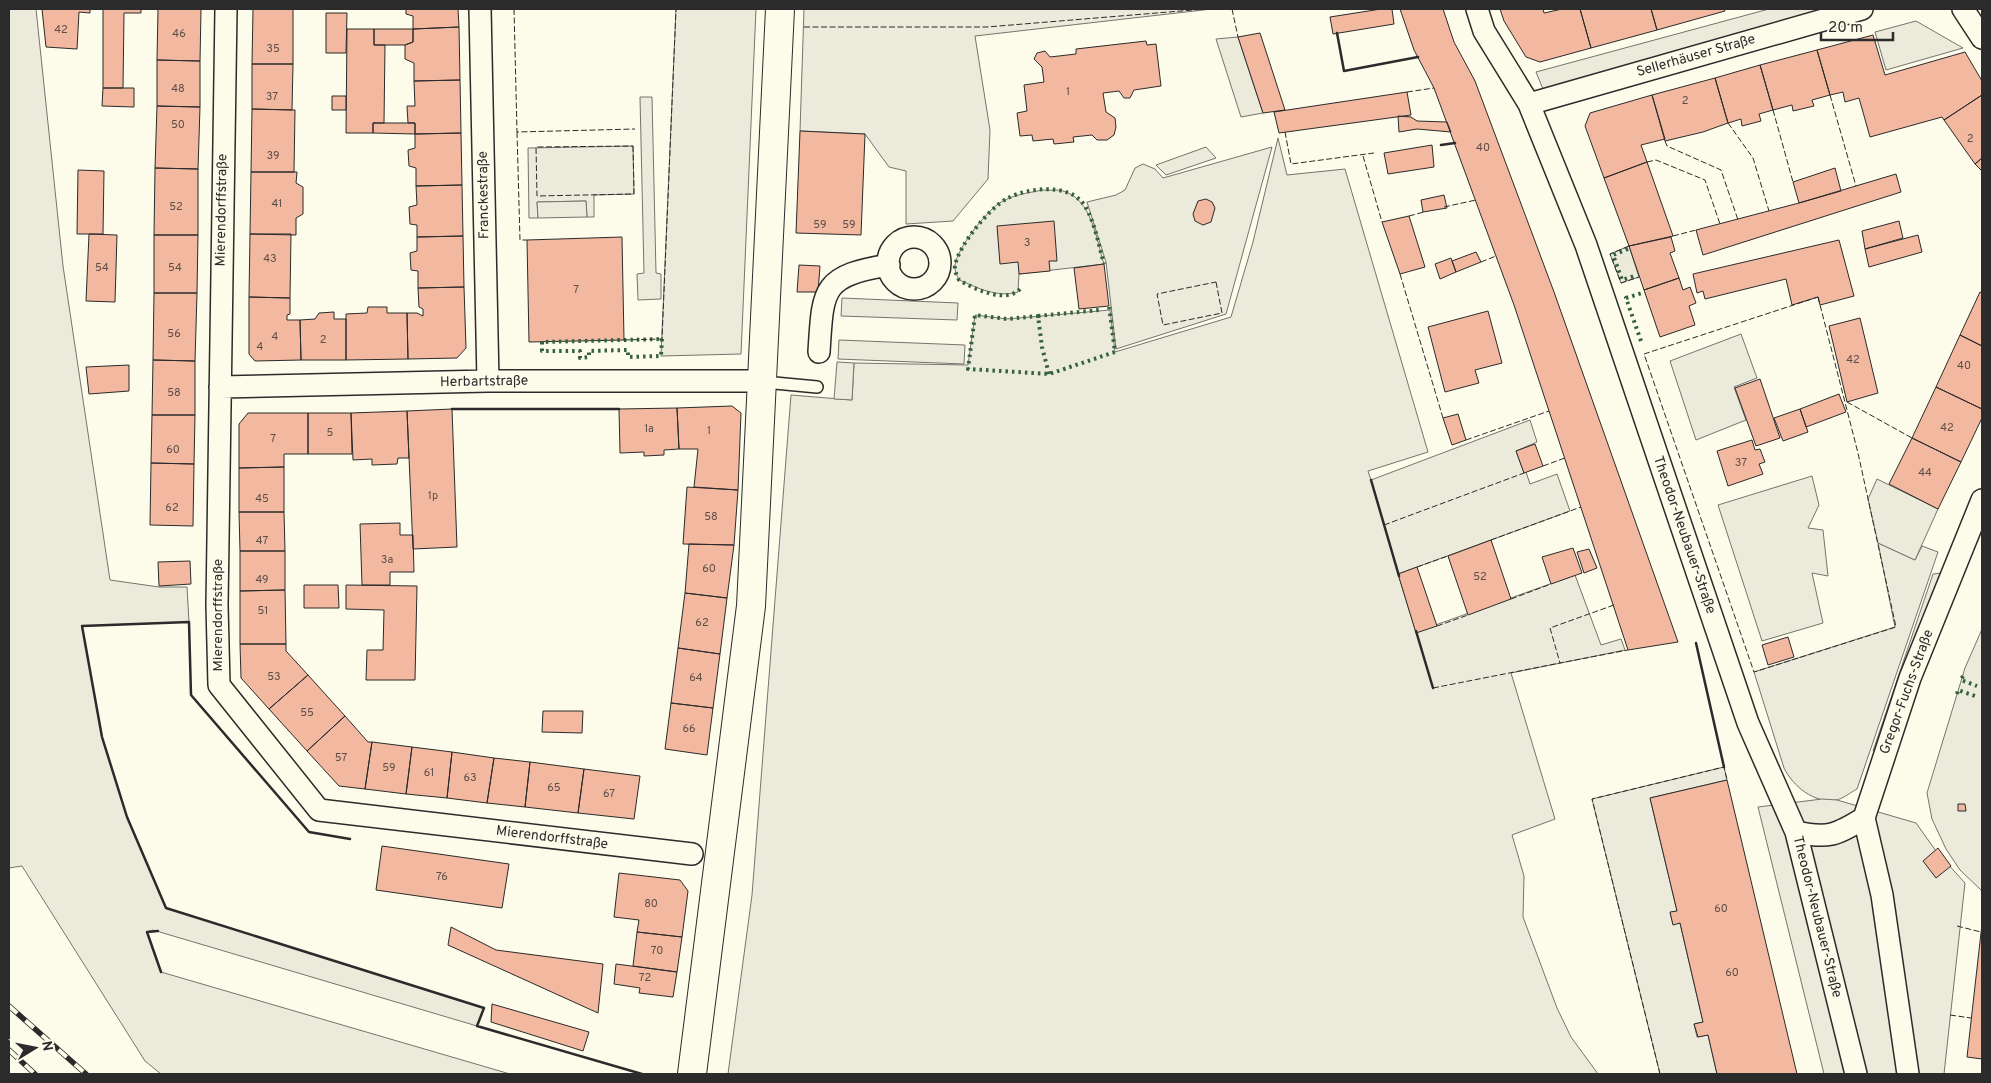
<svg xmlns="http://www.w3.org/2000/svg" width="1991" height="1083" font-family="Overpass,sans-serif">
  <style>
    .green { fill: #ecebdb; stroke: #74746e }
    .parking { fill: #eceadb; stroke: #74746e }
    .building { fill: #f2b8a0; stroke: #2b2b2b }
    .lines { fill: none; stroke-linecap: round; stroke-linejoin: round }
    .lane-casing { stroke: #2b2b2b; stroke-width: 14 }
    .street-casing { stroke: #2b2b2b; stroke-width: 24 }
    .secondary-casing { stroke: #2b2b2b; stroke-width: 30 }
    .lane { stroke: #fdfbea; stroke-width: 11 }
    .street { stroke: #fdfbea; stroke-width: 21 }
    .secondary { stroke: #fdfbea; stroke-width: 28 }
    .rail-casing { stroke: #2b2b2b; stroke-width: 5.5 }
    .rail { stroke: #fdfbea; stroke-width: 4; stroke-dasharray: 11; stroke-linecap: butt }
    .hedge { stroke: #34623c; stroke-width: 4; stroke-dasharray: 2.5 4; stroke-linecap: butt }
    .fence { stroke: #2b2b2b; stroke-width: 1; stroke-dasharray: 6 2.5; stroke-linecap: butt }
    .wall { stroke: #2b2b2b; stroke-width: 2.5 }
    .labels { text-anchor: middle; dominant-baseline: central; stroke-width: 4; stroke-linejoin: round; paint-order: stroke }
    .number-label { font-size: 11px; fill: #5d4e48 }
    .street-label { font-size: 14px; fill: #2b2b2b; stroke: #fdfbea }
  </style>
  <rect width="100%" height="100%" fill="#fdfbea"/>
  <path class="green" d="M9,9H36L63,266L110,580L159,587H187L189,622L82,626L102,737L127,817L166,908L484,1008L477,1026L153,930L147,932L161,972L510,1074H161L145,1061L22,866L9,868Z
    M676,9H756L741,354L661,356Z
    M804,9H1212L975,36L990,130L988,179L953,221L906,224V171L889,167L865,134L800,131Z
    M1916,21L1963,48L1886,70L1875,32Z
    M640,97H652L656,273L661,274V299L638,300L637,274L644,273Z
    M1278,138L1287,175L1345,169L1428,452L1368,471L1371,480L1530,420L1537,442L1516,451L1524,473L1526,472L1530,484L1557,474L1570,511L1398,574L1416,632L1575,575L1601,645L1621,639L1625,650L1511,673L1555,819L1512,835L1524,876L1523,917L1557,1008L1571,1037L1598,1074H728L752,895L791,395L852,400L854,363L968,365L975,315L1007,319L1110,310L1115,352L1231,317L1253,242Z
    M633,146L634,194L594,195V217H587L586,201L537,202L538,218H529L528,148Z
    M1272,147L1226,314L1116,349L1106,262L1087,202L1116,195L1125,190L1135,168L1143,164L1155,169L1163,178Z
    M1043,190C1049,191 1057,189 1063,191C1092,199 1096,239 1104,264L1019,274L1018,292C997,298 978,288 959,280C957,275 954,270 955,265C958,247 984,215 998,204C1011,195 1027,193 1043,190Z
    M1629,246L1639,277L1621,283L1610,254Z
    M1878,543L1915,560L1922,546L1938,552L1857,789C1851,792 1843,799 1836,800C1814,804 1793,786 1784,768L1754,672L1895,627Z
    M1982,629V891L1960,870L1946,849L1932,819L1927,793L1965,668Z
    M1724,767L1727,780L1650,798L1677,911L1670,913L1673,924L1680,923L1703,1022L1694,1024L1697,1037L1708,1035L1717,1074H1660L1592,799Z"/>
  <path class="parking" d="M1769,9H1825L1543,89L1536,72Z
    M1238,37L1263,113L1241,117L1216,39Z
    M1206,147L1216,158L1166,175L1156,165Z
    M586,201L587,217L538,218L537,202Z
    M842,298L958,303L957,320L841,316Z
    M1741,334L1757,378L1734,387L1746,420L1696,440L1670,361Z
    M839,340L965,345L964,364L838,359Z
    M837,362L854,363L852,400L834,399Z
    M1812,476L1819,505L1808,528L1823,530L1828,576L1812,573L1823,623L1762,641L1718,505Z
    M1877,479L1938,509L1915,560L1878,543L1868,499Z
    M1941,573L1880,750L1873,751L1933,574Z
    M1822,799L1837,800L1916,823L1936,851L1965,883L1944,1074H1824L1758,807Z"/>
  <path class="building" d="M42,9H90V13L79,12L77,49L46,47Z
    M103,9H141V13H124L123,88H103Z
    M158,9H201L200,61L157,60Z
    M253,9H293V64H252Z
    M406,9H458L459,27L413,29V16L406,14Z
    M1381,9H1392L1394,24L1333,34L1330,17Z
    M1400,9H1443L1454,42L1475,81L1554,292L1678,642L1628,650L1514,305L1434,88L1414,50Z
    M1500,9H1543L1544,13L1562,9H1580L1591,48L1540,62L1526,57L1504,21Z
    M1580,9H1651L1657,30L1591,48Z
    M1651,9H1724L1725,11L1657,30Z
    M326,13H347L346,53H326Z
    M459,27L460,80L414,81V63L405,59V45L413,42V29Z
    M347,29H374V45H385L384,123H373V133H346Z
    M374,29H413V42L405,45H374Z
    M1260,33L1285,110L1263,113L1238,37Z
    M1873,35L1885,75L1965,52L1982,81V95L1944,120L1942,117L1870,137L1859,98L1845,102L1843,92L1830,95L1817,50Z
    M1146,41L1147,45L1156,44L1161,86L1134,90L1130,98H1124L1119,91L1103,93L1106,112L1115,118L1116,127L1114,135L1107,140H1097L1092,135L1073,137L1074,142L1054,144L1053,139L1033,141L1032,135L1020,136L1017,113L1027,111L1024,85L1044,82L1042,67L1034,59L1037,53L1045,51L1050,57L1076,54V49Z
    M1817,50L1830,95L1812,100L1814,106L1793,111L1792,105L1773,110L1760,65Z
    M157,60L200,61V107L157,106Z
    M252,64H293L292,110L252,109Z
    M1760,65L1773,110L1759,114L1761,121L1742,126L1741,119L1728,123L1715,78Z
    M1715,78L1728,123L1703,132L1665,141L1652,95Z
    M460,80L461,133L415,134V123H408L407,106H415L414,81Z
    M103,88H134V107L102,106Z
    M1407,92L1411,115L1279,133L1274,112Z
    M1652,95L1665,139L1641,145L1647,162L1604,178L1585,126L1590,113Z
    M1982,95V158L1975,164L1944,120Z
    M332,96H346V110H332Z
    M157,106L200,107L198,169L155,168Z
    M252,109L295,110L294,172H251Z
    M1398,116L1411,117L1417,121L1447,122L1451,132L1417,129L1399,132Z
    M373,123H415V134L373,133Z
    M800,131L865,134L861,235L796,233Z
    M461,133L462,185L416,186V168L409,166L408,150L415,148V134Z
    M1432,145L1434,167L1388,174L1384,153Z
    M1982,158V171L1975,164Z
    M1647,162L1673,236L1629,246L1604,178Z
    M155,168L198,169V235H154Z
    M1835,168L1841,191L1799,203L1793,182Z
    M78,170L104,171L103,234H77Z
    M251,172H297L296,183L303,187V214L296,218V235L250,234Z
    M1896,174L1901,192L1703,255L1696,230L1799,203Z
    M462,185L463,236L417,237V225L410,224L409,207L417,205L416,186Z
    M1444,195L1447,208L1423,212L1421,200Z
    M1206,199L1212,202L1215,208L1211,222L1203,225L1195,221L1193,214L1198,201Z
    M1409,216L1425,267L1400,274L1382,222Z
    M1054,221L1057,261H1049L1050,271L1019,274L1018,262L1000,264L997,226Z
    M1899,221L1903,238L1865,249L1862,231Z
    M89,234L117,235L115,302L86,301Z
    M250,234H291L290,298L249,297Z
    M154,235H198L197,293H154Z
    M1918,235L1922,252L1869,267L1865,249Z
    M463,236L464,287L418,288V271L411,270L410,253L417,251V237Z
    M622,237L624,340L529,342L527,240Z
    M1671,237L1675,251L1670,253L1679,278L1644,290L1629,246Z
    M1839,240L1854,296L1820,305L1818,297L1792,305L1786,279L1705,299L1703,291L1697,293L1693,274Z
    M1476,252L1481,262L1456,272L1452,261Z
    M1451,258L1456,272L1440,279L1435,264Z
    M1104,264L1109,306L1079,309L1074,268Z
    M799,265L820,266L818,292H797Z
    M1679,278L1683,290L1690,287L1696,303L1689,306L1695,325L1660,337L1644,290Z
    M464,287L466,348L457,358L408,359L407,313H417L423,316V309L419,307L418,288Z
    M1980,292L1982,293V346L1960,335Z
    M154,293H197L195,361L153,360Z
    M249,297L290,298V314L287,315V320H300L301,360L255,361L249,354Z
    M368,307H387V313H407L408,359L346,360V314L367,313Z
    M1488,311L1502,363L1475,370L1479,383L1445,392L1428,327Z
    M334,312V319H346V360H301L300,320L315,319L319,313Z
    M1860,318L1878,393L1847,402L1829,326Z
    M1960,335L1982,346V409L1936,387Z
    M153,360L195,361V415H152Z
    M129,365V391L89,394L86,367Z
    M1760,379L1780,438L1756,446L1735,388Z
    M1936,387L1982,409V418L1961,462L1912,438Z
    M1839,394L1846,412L1806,427L1800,409Z
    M732,406L741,413L738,490L694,487L698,449H679L677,408Z
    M677,408L679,449L664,450V455L644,456V452L620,453L619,409Z
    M452,409L457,547L413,549L407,411Z
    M1800,409L1808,432L1783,441L1774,418Z
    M407,411L409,458H398L397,464L372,465V459L353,460L351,413Z
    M248,413H308V454H284V467L239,468V424Z
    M308,413H351L352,454H308Z
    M1458,414L1466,440L1452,445L1443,418Z
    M152,415H195L194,464L151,463Z
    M1912,438L1961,462L1938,509L1889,484Z
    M1752,440L1755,450L1760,449L1765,462L1759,464L1763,474L1728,486L1717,451Z
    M1535,444L1543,466L1524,473L1516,451Z
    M151,463L194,464L193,526L150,525Z
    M284,467V512H239V468Z
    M687,487L738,490L734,545L683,544Z
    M239,512H284L285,551H240Z
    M400,523V535H413L414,572H390V585H362L360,524Z
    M1491,540L1511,599L1468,615L1448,556Z
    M689,544L734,545L727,598L685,593Z
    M1573,548L1582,573L1551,584L1542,557Z
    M1589,549L1597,568L1584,573L1577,552Z
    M240,551H285V590L240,591Z
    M190,561L191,584L159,586L158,562Z
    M1417,567L1437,626L1416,633L1398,574Z
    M304,585H338L339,608H304Z
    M346,585L417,586L415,680H366L367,650H383L384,610L346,609Z
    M285,590L286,644H240V591Z
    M685,593L727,598L720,654L678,648Z
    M1788,637L1794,657L1768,665L1762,645Z
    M240,644H286V651L308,675L269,709L241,678Z
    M678,648L720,654L713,708L671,703Z
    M308,675L345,716L307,751L269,709Z
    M671,703L713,708L707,755L665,749Z
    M543,711H583L582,733L542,732Z
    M345,716L368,742H372L365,789L339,786L307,751Z
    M372,742L412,747L406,794L365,789Z
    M412,747L452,752L447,798L406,794Z
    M452,752L494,758L487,803L447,798Z
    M494,758L530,762L525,807L487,803Z
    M530,762L584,769L578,813L525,807Z
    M584,769L640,776L634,819L578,813Z
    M1727,780L1797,1074H1717L1708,1035L1698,1037L1694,1024L1703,1022L1680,923L1673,925L1670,912L1677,911L1650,798Z
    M1958,804H1965L1966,811H1958Z
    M382,846L509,864L502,908L376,890Z
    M1938,848L1951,866L1936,878L1923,861Z
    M619,873L680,880L688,891L682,937L637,932L639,920L614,917Z
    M1982,924V1059L1967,1057Z
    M451,927L496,950L603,964L598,1013L448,945Z
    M637,932L682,937L677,972L633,966Z
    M616,964L677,972L673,997L639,993L640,988L614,984Z
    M492,1004L589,1032L583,1051L491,1022Z"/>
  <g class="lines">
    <g class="lane-casing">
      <path id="lane" d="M764,382L817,387"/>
    </g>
    <g class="street-casing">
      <path id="street" d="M226,9L217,605L219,685L319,810L692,854
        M480,9L488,381
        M1477,9L1484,31L1529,104L1586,245L1748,723L1796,832L1856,1074
        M1963,9L1982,38
        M1529,104L1862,9
        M888 263a26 26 0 1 1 52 0a26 26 0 1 1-52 0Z
        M819,352C823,289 821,276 889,265
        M220,387L488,381H749
        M1864,818L1882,895L1908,1074
        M1796,832C1828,839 1837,835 1864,818L1910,678L1982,500"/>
    </g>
    <g class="secondary-casing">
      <path id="secondary" d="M692,1074L751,606L780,9"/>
    </g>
    <use href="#lane" class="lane"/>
    <use href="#street" class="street"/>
    <use href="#secondary" class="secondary"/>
    <g class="rail-casing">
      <path id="rail" d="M9,1006L86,1074
        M9,1050L35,1074"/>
    </g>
    <use href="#rail" class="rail"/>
    <path class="hedge" d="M1628,249L1613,255L1622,280L1637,275
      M1020,289C1006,304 974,289 959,280C957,275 954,271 955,266C958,246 990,207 1008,198C1027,188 1064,184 1080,200C1093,212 1099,247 1104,264
      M1038,316L1099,310
      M662,339L661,356L628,357V350L589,351V357L580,358V351H542V342Z
      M1641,341L1626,298L1645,292
      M1049,374L1042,347L1038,316L1007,319L975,315L968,369L1049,374L1115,352L1109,306
      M1981,635H1982
      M1963,676L1961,680L1977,686
      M1957,694L1958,690L1975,696"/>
    <path class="fence" d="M514,9L517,132L635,129
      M1232,9L1238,37
      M804,27H987L1205,9
      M1407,92L1434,88
      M1830,95L1856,186
      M1773,110L1793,182
      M1728,123L1753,158L1769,211
      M517,132L520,240H527
      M1285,132L1291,164L1374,153
      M1665,141L1667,146L1721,170L1738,220
      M633,146L634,194L537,196L536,147Z
      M1363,156L1382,222
      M1647,162L1656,160L1705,180L1720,224
      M1444,207L1476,200
      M1409,216L1424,212
      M1673,236L1696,230
      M1629,246L1610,254L1621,283L1639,277
      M1481,262L1496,256
      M1400,274L1443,418
      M1216,282L1222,313L1163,325L1157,294Z
      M1818,297L1858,453L1896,627L1754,672L1644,354Z
      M624,340L662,339L676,9
      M1847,402L1912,438
      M1466,440L1549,411
      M1543,466L1565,458
      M1384,525L1524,473
      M1491,540L1581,507
      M1417,567L1448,556
      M1511,599L1551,584
      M1614,605L1550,628L1560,663L1628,650
      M1437,626L1468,615
      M1433,688L1560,663
      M1957,926L1981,932
      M1950,1015L1971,1018
      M1660,1074L1592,799L1724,767L1727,780"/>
    <path class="wall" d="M1337,33L1344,71L1418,57
      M1441,145L1455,143
      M452,409H619
      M1371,480L1399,576
      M1416,631L1433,688
      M1696,643L1724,767
      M350,839L309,832L191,695L189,622L82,626L102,737L127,817L166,908L484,1008L477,1026L642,1074
      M158,931L147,932L161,972"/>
  </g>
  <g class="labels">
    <g class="number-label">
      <text x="61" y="30">42</text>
      <text x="179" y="34">46</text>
      <text x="273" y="49">35</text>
      <text x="178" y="89">48</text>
      <text x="1068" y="92">1</text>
      <text x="272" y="97">37</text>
      <text x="1685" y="101">2</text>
      <text x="178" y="125">50</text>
      <text x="1970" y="139">2</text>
      <text x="1483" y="148">40</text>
      <text x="273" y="156">39</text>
      <text x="277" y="204">41</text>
      <text x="176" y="207">52</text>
      <text x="820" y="225">59</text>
      <text x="849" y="225">59</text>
      <text x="1027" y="243">3</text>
      <text x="270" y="259">43</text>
      <text x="102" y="268">54</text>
      <text x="175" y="268">54</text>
      <text x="576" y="290">7</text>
      <text x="174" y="334">56</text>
      <text x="275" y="337">4</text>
      <text x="323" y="340">2</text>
      <text x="260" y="347">4</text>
      <text x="1853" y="360">42</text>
      <text x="1964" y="366">40</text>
      <text x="174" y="393">58</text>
      <text x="1947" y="428">42</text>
      <text x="649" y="429">1a</text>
      <text x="709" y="431">1</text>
      <text x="330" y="433">5</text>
      <text x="273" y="439">7</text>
      <text x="173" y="450">60</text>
      <text x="1741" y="463">37</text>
      <text x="1925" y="473">44</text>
      <text x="433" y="496">1p</text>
      <text x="262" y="499">45</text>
      <text x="172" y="508">62</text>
      <text x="711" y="517">58</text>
      <text x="262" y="541">47</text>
      <text x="387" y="560">3a</text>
      <text x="709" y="569">60</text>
      <text x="1480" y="577">52</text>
      <text x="262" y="580">49</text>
      <text x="263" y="611">51</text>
      <text x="702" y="623">62</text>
      <text x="274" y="677">53</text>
      <text x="696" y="678">64</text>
      <text x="307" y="713">55</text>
      <text x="689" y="729">66</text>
      <text x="341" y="758">57</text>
      <text x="389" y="768">59</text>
      <text x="429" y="773">61</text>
      <text x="470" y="778">63</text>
      <text x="554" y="788">65</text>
      <text x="609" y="794">67</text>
      <text x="442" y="877">76</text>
      <text x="651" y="904">80</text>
      <text x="1721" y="909">60</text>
      <text x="657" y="951">70</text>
      <text x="1732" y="973">60</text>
      <text x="645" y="978">72</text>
    </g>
    <g class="street-label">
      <text transform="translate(1696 56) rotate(-16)">Sellerhäuser Straße</text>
      <text transform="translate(484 195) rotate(-91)">Franckestraße</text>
      <text transform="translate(222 210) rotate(-89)">Mierendorffstraße</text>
      <text transform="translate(484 382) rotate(-1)">Herbartstraße</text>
      <text transform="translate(1684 535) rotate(71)">Theodor-Neubauer-Straße</text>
      <text transform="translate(218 615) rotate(-90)">Mierendorffstraße</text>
      <text transform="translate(1907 692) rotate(-70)">Gregor-Fuchs-Straße</text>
      <text transform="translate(552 838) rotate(7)">Mierendorffstraße</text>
      <text transform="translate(1817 917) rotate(76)">Theodor-Neubauer-Straße</text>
    </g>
  </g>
  <rect width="1991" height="1083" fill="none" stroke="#2b2b2b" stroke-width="20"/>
  <g transform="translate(35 1048) rotate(80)" stroke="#fdfbea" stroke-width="4" paint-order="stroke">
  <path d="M0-4L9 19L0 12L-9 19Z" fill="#2b2b2b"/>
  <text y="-8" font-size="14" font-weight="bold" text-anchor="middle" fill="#2b2b2b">N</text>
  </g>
  <path d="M1821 32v8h72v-8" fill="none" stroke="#2b2b2b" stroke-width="2.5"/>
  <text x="1828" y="32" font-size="15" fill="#2b2b2b" stroke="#fdfbea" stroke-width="4" paint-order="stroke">20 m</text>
</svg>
